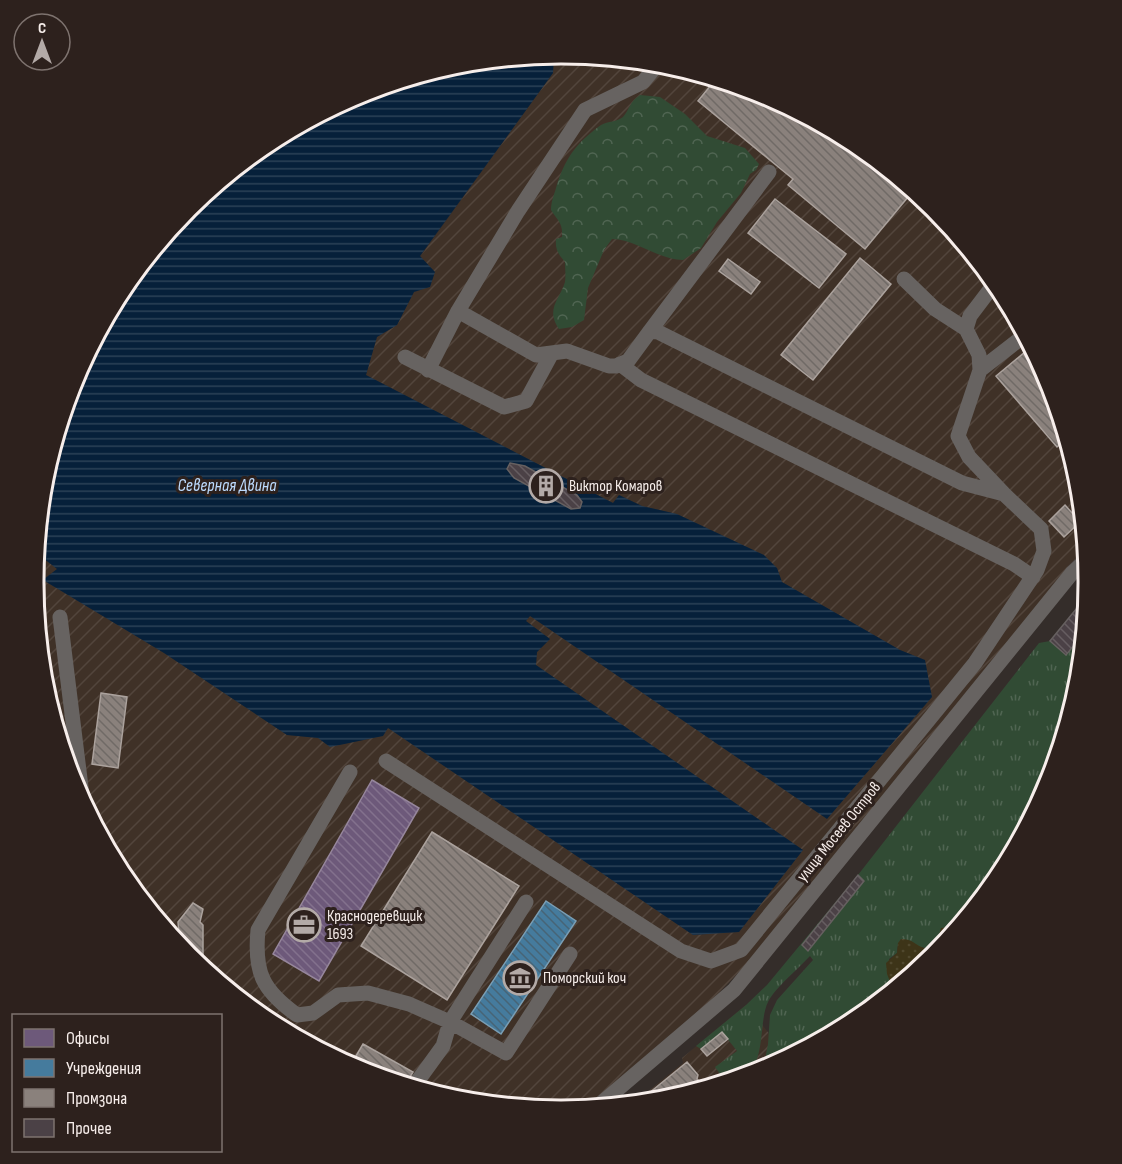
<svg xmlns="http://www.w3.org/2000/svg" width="1122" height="1164" font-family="'Sofia Sans Condensed',sans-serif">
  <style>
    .industrial { fill: url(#industrial-furrows) }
    .grass { fill: url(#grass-tufts) }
    .forest { fill: url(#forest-crowns) }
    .sand { fill: url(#sand-dots) }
    .water { fill: url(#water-rules) }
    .offices { fill: url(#offices-back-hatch); stroke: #96869c; stroke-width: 1.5 }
    .public { fill: url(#public-back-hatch); stroke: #7a9eb4; stroke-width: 1.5 }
    .industry { fill: url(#industry-back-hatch); stroke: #aba29d; stroke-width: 1.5 }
    .building { fill: url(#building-back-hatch); stroke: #666060; stroke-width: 1.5 }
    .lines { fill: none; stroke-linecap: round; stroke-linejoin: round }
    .minor { stroke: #676361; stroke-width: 15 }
    .labels { text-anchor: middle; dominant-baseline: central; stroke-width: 6; stroke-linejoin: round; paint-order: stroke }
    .poi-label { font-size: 16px; fill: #f7eeeb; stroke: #2d211d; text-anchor: start }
    .street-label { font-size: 16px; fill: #f7eeeb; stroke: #2d211d }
    .water-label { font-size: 18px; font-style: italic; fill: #bcdafd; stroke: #2d211d }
    .rim { fill: none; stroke: #f7eeeb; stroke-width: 3 }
  </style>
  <defs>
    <pattern id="industrial-furrows" width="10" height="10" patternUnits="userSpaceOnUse" patternTransform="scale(1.5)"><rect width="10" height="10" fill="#3f3127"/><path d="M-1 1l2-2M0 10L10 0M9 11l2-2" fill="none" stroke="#52453c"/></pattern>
    <pattern id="grass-tufts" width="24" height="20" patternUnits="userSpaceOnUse" patternTransform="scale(1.5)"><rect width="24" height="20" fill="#314b34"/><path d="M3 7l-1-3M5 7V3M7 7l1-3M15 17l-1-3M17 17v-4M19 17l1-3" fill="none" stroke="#506552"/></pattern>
    <pattern id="forest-crowns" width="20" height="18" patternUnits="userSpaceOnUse" patternTransform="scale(1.5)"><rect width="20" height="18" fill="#314b34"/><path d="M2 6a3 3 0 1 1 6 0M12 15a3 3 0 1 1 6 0" fill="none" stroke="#506552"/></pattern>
    <pattern id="sand-dots" width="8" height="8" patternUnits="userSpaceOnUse" patternTransform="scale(1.5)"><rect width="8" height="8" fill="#3d3418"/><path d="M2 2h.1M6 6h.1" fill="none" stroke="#50482e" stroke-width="1.8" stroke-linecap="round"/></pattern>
    <pattern id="water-rules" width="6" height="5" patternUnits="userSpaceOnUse" patternTransform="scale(1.5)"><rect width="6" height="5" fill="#06203a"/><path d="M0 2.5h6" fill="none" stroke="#2b4157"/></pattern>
    <pattern id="offices-back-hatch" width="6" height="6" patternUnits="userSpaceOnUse" patternTransform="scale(1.5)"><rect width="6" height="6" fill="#6d597a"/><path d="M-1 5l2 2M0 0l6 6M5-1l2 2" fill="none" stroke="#83718d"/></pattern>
    <pattern id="public-back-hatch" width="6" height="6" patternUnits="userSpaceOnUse" patternTransform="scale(1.5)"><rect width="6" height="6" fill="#457b9d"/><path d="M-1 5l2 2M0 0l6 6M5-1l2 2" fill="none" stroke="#476476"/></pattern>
    <pattern id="industry-back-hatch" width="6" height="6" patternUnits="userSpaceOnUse" patternTransform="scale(1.5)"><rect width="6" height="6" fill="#8a817c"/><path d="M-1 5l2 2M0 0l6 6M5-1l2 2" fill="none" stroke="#706a66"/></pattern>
    <pattern id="building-back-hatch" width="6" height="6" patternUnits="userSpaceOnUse" patternTransform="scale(1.5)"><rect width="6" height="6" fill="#4b4146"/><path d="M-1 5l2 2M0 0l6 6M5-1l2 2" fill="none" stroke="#665d61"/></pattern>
  </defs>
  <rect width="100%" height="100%" fill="#342d2a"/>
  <path class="industrial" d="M561,54L664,64L763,94L855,143L935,209L1000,289L1049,380L1079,479L1086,549L1069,565L944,726L746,965L684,1029L595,1102L587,1107L561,1110L458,1100L359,1070L267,1021L187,955L122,875L73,784L43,685L33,582L38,534H42L57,569L43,579L164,653L287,735L318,738L388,727L693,935L739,932L803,850L536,665L537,652L550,639L526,621L530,616L925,660L900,650L782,582L777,568L677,514L642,506L619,495L613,503L366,375L377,337L397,325L414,292L420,257L553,73L554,55Z
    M746,1005L788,1057L763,1070L664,1100L634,1103L683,1063L682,1058Z"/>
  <path class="grass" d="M1084,633L1079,685L1049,784L1000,876L966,917L954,923L931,949L898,943L897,953L889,959L891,984L890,989L875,1003L861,1009L849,1024L763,1070L768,1044L770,1015L777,1000L813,960L810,956C799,968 775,988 768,1002C758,1022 767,1064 743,1076C738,1078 731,1080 725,1081L715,1067L737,1051L722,1032L701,1049L696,1046L746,1005L767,985L858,875L1039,643L1050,641L1066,654Z"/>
  <path class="forest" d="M640,95L660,97L685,114L707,136L745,148L759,164L756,170L750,174L741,193L717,222L701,248L683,260C659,260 635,239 612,239L604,250L588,288L584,320L572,327L559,329C545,309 560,299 565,282C566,275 565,268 565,262C558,254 555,249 556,239L562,237C563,223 558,221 551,210C551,202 554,195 556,188C565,158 576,143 601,125C608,121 617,122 623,117C630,109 629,102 640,95Z"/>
  <path class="sand" d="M966,917L934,956L854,1021L849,1024L861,1009L875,1003L883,995L891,984L887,974L886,963L897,953L898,943L901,939C916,939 915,948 931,949L936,946L941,928L951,927Z"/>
  <path class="water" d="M554,55L553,73L420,256L435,272L430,287L414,292L397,325L377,337L366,375L613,503L619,495L642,506L677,514L764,555L777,568L782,582L900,650L925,660L932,697L827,819L530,616L526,621L550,639L537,652L536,665L803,850L739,932L693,935L388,728L383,736L330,747L318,738L287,735L164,653L43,580L57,569L43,558L42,535L38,534L43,479L73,380L122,288L188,208L268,143L359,94L458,64Z"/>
  <path class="offices" d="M372,780L419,808L319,981L273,954Z"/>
  <path class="public" d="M546,901L576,921L501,1034L471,1014Z"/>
  <path class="industry" d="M715,80L763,94L855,143L913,191L865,249L788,185L793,179L698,101Z
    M775,199L846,254L819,288L748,233Z
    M860,258L891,284L813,380L781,355Z
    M728,259L760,282L751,294L719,271Z
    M1031,347L1049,380L1067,438L1057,447L996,376Z
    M1065,505L1080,522L1064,537L1049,521Z
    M101,693L127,697L118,768L92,764Z
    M432,832L519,886L447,1000L361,946Z
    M193,903L203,909L200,922L203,925V959L236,995L187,955L180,946L178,922Z
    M722,1032L728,1039L707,1056L701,1049Z
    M363,1044L413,1072L406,1084L380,1076L353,1061Z
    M687,1062L698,1075L697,1079L701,1083L688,1092L664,1100L637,1103Z"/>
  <path class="building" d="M510,463L525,466L577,495L582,502L580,508L571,509L514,478L507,469Z
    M1081,603L1086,608L1084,633L1066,655L1050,641Z
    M858,875L864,881L808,951L802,945Z"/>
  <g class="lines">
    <path class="minor" d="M904,279L935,309L966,329L979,355L980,370L958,436L969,457L1004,494
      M966,329L970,316L995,283
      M650,331L769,172
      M405,357L504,407L526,401L552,353
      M620,364L641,380L1014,564L1033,577
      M428,370L458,311L518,211L585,110L643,82L658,64
      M980,370L1025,335
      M60,617L83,803
      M386,761L681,951L711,961L741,950L975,663L1037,570L1044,551L1041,529L1004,494L962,483L658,332L650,331L628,361L616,366H609L567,351L536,355L458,311
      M350,772L258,930C254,972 262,990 297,1015L313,1013L338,995L368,993L409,1004L450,1022L443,1046L414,1086
      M526,902L450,1022L506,1053L570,954
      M598,1106L734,990L1072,573L1087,559"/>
  </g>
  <defs>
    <g id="building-ring" transform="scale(1.725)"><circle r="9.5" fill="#2d211d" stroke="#b3aaa7" stroke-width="1.5"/><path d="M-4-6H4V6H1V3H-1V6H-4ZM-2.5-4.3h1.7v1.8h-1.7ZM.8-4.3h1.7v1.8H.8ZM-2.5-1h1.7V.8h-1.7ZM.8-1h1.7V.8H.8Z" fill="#b3aaa7"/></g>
    <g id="office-ring" transform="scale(1.725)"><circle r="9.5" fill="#2d211d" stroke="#b3aaa7" stroke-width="1.5"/><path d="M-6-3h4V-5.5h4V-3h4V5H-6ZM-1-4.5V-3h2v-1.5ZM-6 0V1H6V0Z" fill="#b3aaa7"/></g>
    <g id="museum-ring" transform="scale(1.725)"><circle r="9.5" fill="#2d211d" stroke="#b3aaa7" stroke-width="1.5"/><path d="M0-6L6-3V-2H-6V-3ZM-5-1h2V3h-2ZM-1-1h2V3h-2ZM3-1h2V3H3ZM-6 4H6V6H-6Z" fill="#b3aaa7"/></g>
  </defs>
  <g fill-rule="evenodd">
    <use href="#building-ring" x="546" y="486"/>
    <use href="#office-ring" x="304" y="925"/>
    <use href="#museum-ring" x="520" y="978"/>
  </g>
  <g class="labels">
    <g class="poi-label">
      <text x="569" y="486">Виктор Комаров</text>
      <text x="327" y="916">Краснодеревщик<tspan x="327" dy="18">1693</tspan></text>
      <text x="543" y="978">Поморский коч</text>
    </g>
    <g class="street-label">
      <text transform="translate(839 832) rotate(-51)">улица Мосеев Остров</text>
    </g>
    <g class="water-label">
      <text x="227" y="485">Северная Двина</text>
    </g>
  </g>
  <path d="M0 0H1122V1164H0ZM561 64H561A517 517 0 0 1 1078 581V583A517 517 0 0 1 561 1100H561A517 517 0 0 1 44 583V581A517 517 0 0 1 561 64Z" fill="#2d211d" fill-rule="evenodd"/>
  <path class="rim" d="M561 64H561A517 517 0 0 1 1078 581V583A517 517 0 0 1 561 1100H561A517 517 0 0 1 44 583V581A517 517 0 0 1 561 64Z"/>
  <rect x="12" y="1014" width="210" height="138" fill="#2d211d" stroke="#7e736f" stroke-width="1.5"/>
  <rect x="24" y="1029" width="30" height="18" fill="#6d597a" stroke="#7e736f" stroke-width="1.5"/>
  <text x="66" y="1044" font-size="18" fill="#f7eeeb">Офисы</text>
  <rect x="24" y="1059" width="30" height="18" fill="#457b9d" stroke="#7e736f" stroke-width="1.5"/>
  <text x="66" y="1074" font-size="18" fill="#f7eeeb">Учреждения</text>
  <rect x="24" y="1089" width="30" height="18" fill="#8a817c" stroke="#7e736f" stroke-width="1.5"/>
  <text x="66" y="1104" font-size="18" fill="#f7eeeb">Промзона</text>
  <rect x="24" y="1119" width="30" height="18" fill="#4b4146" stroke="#7e736f" stroke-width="1.5"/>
  <text x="66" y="1134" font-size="18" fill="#f7eeeb">Прочее</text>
  <g transform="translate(42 42)"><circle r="28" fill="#2d211d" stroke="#7e736f" stroke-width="1.5"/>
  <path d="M0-4.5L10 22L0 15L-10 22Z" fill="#b3aaa7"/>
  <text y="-9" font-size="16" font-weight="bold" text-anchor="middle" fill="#f7eeeb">С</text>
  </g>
</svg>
